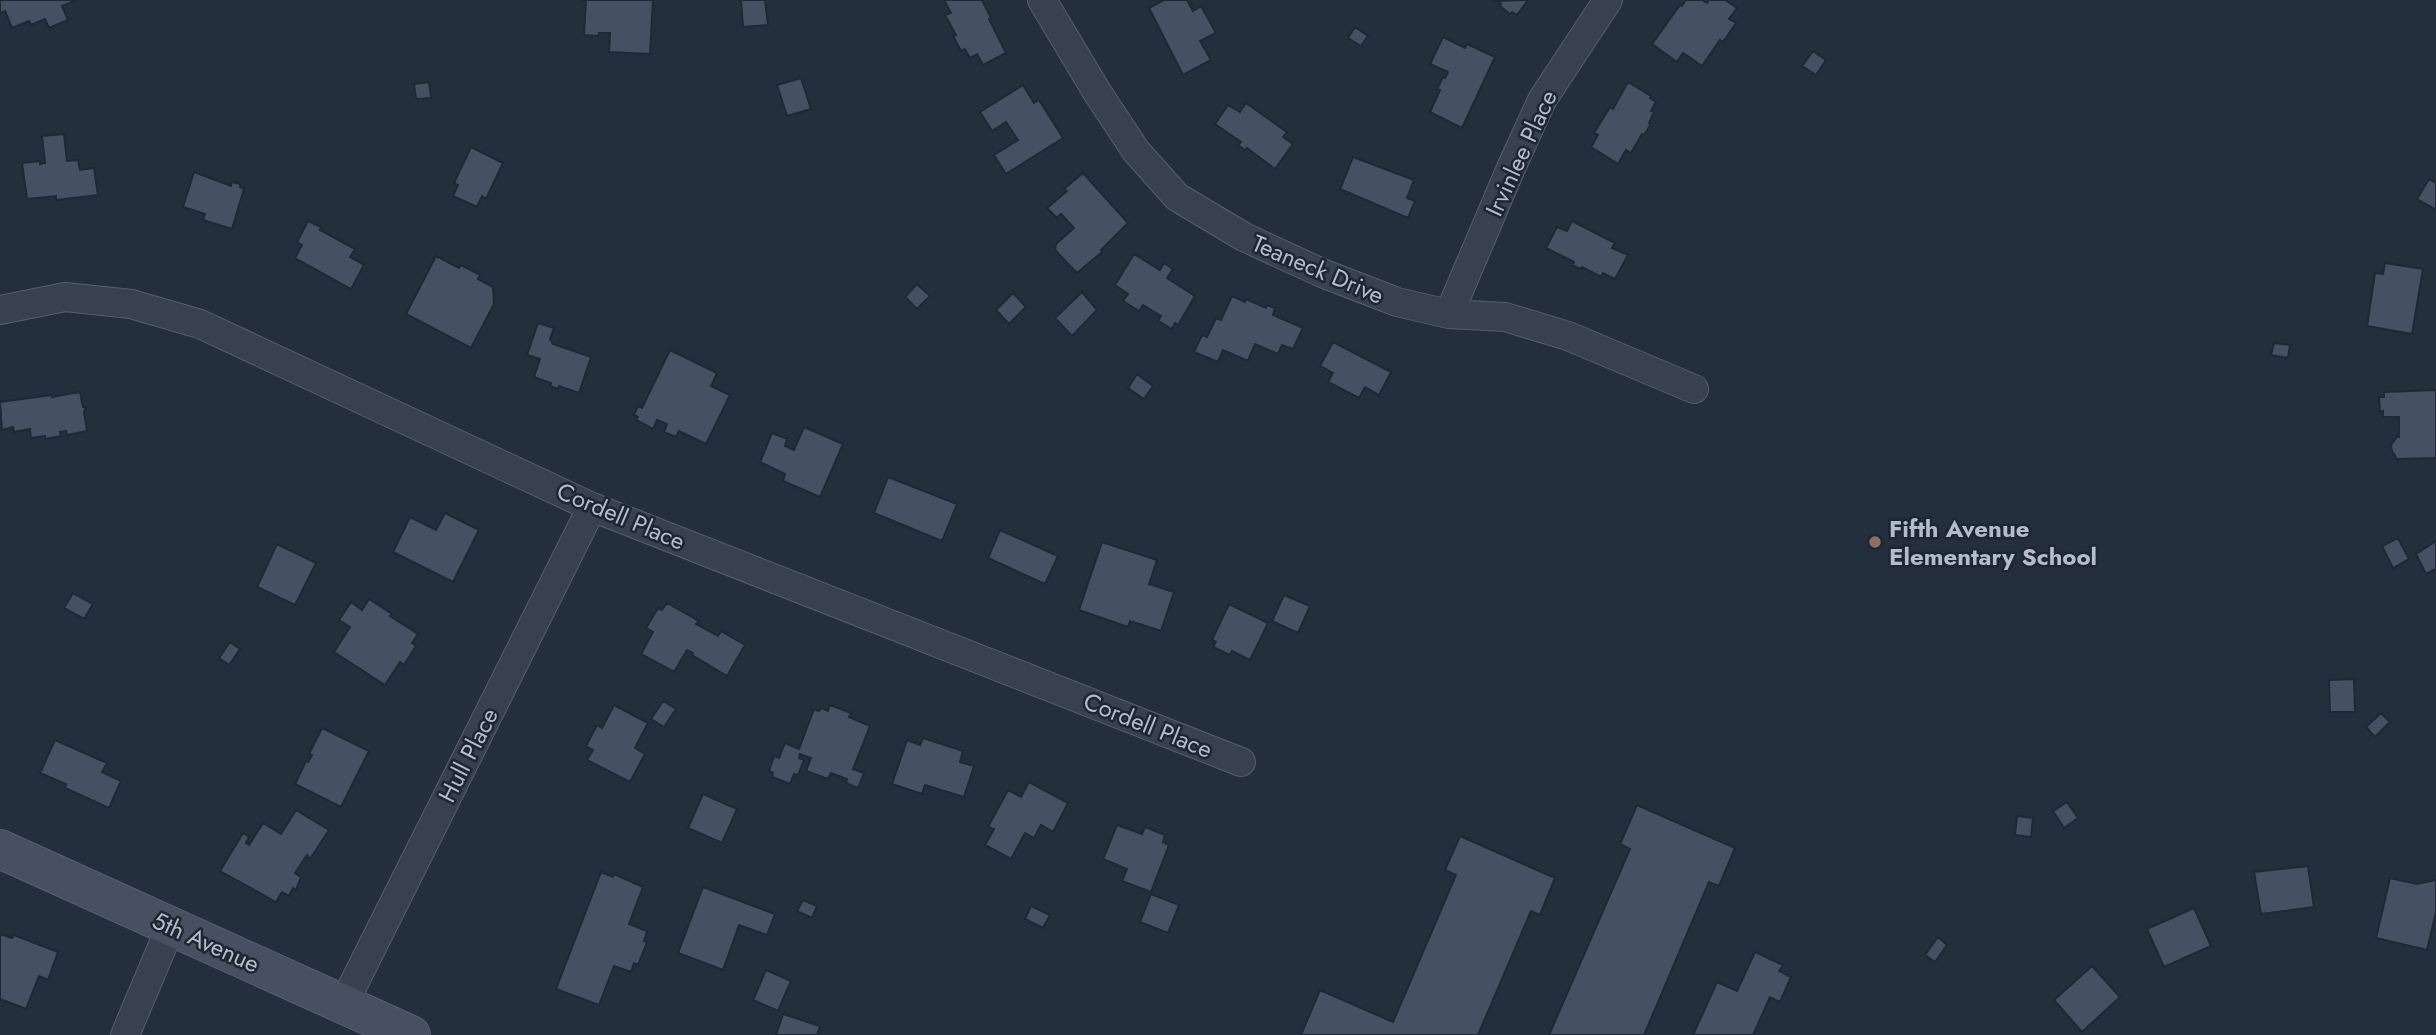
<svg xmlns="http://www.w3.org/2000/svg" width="2436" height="1035" font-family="Jost,sans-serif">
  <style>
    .building { fill: #455162; stroke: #1f2835; stroke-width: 2 }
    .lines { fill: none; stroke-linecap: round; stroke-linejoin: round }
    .street-casing { stroke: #565f6c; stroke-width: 30 }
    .secondary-casing { stroke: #565f6c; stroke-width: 40 }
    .street { stroke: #38414e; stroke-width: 28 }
    .secondary { stroke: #465061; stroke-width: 38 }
    .education-dot { fill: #8d6e63; stroke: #1d2633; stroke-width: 2.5 }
    .labels { text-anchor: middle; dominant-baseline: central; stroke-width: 5; stroke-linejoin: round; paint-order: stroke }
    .street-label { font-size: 24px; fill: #b4bcc9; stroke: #1d2633 }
    .poi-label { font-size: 24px; font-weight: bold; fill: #b4bcc9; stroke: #1d2633; text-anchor: start }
  </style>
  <rect width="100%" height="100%" fill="#242f3e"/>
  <path class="building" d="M0,0H77L62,6L68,20L49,28L45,19L31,25L29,21L12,28L5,11L0,13Z
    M653,0L650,54L609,52L610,33H599L598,36L584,35L586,1L582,0Z
    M741,0H765L768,25L743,27Z
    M944,0H982L991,18L989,19L1006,53L983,65L977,54L970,58L965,49L961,51L953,36L956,35L945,15L951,13Z
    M1164,0H1187L1193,11L1201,6L1216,33L1200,41L1211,60L1183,75L1149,8Z
    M1528,0L1517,15L1512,12L1510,14L1500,6L1501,4L1496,1Z
    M1686,0H1702L1707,3L1709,0H1725L1737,8L1729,19L1736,23L1723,42L1720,40L1702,66L1683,53L1677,62L1652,44L1680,5L1682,6Z
    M1355,27L1368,36L1361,46L1348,38Z
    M1443,37L1465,48L1467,44L1495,57L1462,128L1430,112L1440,90L1437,89L1443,77L1445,78L1448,72L1430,64Z
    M1813,51L1826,60L1816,75L1802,66Z
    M801,78L811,109L787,116L777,85Z
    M429,82L431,98L416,99L414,84Z
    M1628,82L1651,96L1650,98L1656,102L1651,111L1654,112L1649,123L1651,124L1644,135L1642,134L1631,153L1626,150L1618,164L1591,147L1598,135L1594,133L1610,107L1613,109Z
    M1023,85L1034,103L1039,100L1063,138L1006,174L994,155L1018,140L1006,122L992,131L980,112Z
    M1246,103L1287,132L1283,137L1293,144L1275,169L1247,148L1245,150L1238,145L1241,142L1215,124L1228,105L1240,112Z
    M64,134L67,161L78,160L80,170L94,168L98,195L56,200V196L27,199L22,163L40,161V164L45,163L42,136Z
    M471,147L503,163L486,199L482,196L477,207L453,196L458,185L454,183Z
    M1353,157L1414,180L1407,198L1415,201L1408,218L1340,189Z
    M194,172L231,186L232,182L240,184V187L244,189L232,229L203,220L205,214L183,207Z
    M1083,173L1128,223L1101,250L1102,252L1077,273L1055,250L1056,244L1074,228L1061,214L1057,218L1047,208L1067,191L1064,189Z
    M2429,179L2436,183V210L2417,199Z
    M308,221L321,227L320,230L355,249L350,257L364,265L351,289L295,258L302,245L297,242Z
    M1572,221L1615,243L1612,248L1628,255L1615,279L1603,273L1601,277L1582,267L1580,269L1572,265L1574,262L1546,248L1557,227L1567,231Z
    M1134,254L1160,270L1164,263L1173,269L1167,278L1195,296L1178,325L1175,323L1172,329L1158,321L1161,316L1143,305L1139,311L1123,301L1128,294L1115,285Z
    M436,256L459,268L461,265L480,275L478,279L493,287L494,304L471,348L406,314Z
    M2385,263L2423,269L2412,334L2367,326L2375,273L2383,274Z
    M917,284L930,296L917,309L905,297Z
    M1082,292L1097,310L1072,336L1055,318Z
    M1013,293L1026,307L1009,324L996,310Z
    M1232,296L1245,302L1246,299L1266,308L1267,305L1275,308L1273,315L1303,328L1293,349L1282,345L1278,354L1255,344L1248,361L1223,350L1218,362L1194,352L1202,335L1207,337L1216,318L1221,320Z
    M538,323L554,328L550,339L553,344L591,357L579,393L559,386L558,389L550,386L551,383L534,377L540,359L527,355Z
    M1333,342L1391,372L1379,395L1365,387L1359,398L1328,382L1333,373L1320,366Z
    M2274,343L2290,345L2288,358L2271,355Z
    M670,350L717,373L711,386L730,395L706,444L679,431L676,437L664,432L667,424L657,420L653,429L636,420L638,417L634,415L638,406L642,408Z
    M1137,374L1153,386L1144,399L1128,388Z
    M2436,390V458L2397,459L2392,451L2391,445L2397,437H2399V417H2383V411L2380,412L2379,397H2384V392Z
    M80,392L83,407L86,408L84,412L87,431L67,435L66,431L60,432L61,436L45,439V436L31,438L30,429L14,432L13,427L2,430L0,402L52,395V397Z
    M804,427L843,444L820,497L783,481L785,474L760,462L772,433L787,439L785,446L794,450Z
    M888,477L957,504L942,541L874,513Z
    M445,513L479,530L453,582L393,552L410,517L436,530Z
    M1000,530L1058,556L1045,584L988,558Z
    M2398,538L2409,559L2393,568L2382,546Z
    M2436,541V569L2426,574L2416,554Z
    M1102,542L1157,560L1149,584L1174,592L1161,631L1130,621L1128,627L1079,610Z
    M277,544L316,563L295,605L257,587Z
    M73,593L93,604L84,619L64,608Z
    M1284,595L1310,606L1298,633L1272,621Z
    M369,599L392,614L390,616L418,634L412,643L416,646L404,665L400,662L385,685L334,652L350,627L339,620L351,602L362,610Z
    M667,603L699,621L696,624L718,636L721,631L745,645L727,676L692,655L693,653L687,650L674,672L641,654L653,632L646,628L658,608L662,610Z
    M1229,604L1268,623L1250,660L1232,651L1230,655L1213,647L1216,642L1212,640Z
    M230,642L240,649L229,665L219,658Z
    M2354,679L2355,712H2330L2329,680Z
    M663,701L676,709L664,727L651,719Z
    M614,705L648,723L635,748L645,754L630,782L587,760L593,750L586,746L597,725L602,728Z
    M830,705L851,713L849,717L870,726L853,769L864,773L858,788L846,783L847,779L831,773L828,779L806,771L811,758L800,754L799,758L804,760L798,775L794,774L790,784L772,777L773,773L769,771L774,756L779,758L785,743L799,749L814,709L819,711L821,708L828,711Z
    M2381,713L2390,722L2375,737L2366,727Z
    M322,728L369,751L341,807L295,784L306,761L308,762L312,755L309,754Z
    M923,738L963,751L960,762L974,766L964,797L925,785L922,794L892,784L907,740L920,745Z
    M55,740L107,763L102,772L121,781L109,808L65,788L66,784L40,773Z
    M1029,782L1068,803L1053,832L1041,825L1034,838L1025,833L1011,859L985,845L994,829L988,827L1008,790L1021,797Z
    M703,794L737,809L722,843L688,828Z
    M2067,802L2078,818L2064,828L2053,811Z
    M1637,805L1735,848L1719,886L1709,882L1644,1035H1549L1630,849L1620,844Z
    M296,810L329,830L310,859L307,855L295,873L301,877L296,890L293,888L289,896L282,892L276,902L220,871L243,833L249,837L246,843L249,845L263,823L281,834Z
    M2017,816L2033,818L2031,837L2015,835Z
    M1117,825L1142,834L1145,827L1165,835L1163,842L1169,845L1151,892L1122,881L1127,869L1103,859Z
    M1460,836L1555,878L1540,915L1531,911L1478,1035H1301L1320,990L1393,1022L1456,875L1445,870Z
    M2308,866L2314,907L2261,914L2254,872Z
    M601,872L613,877L614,874L643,887L629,924L647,931L644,941L647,942L638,965L634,963L631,972L614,966L599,1005L556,989Z
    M2390,878L2417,884L2436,880V912L2427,950L2376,938Z
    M703,887L775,914L767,935L739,925L723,970L678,953Z
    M1151,894L1179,905L1168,933L1140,922Z
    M803,900L817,906L812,918L797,911Z
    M1031,906L1050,915L1043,928L1025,919Z
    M2194,908L2211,946L2164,967L2147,929Z
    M0,934L12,938L14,935L58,952L48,980L39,976L26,1009L0,999Z
    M1938,937L1947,945L1935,962L1925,955Z
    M1755,952L1783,965L1779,971L1791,977L1780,1002L1770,997L1753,1035H1693L1717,982L1737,991Z
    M2092,966L2120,997L2082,1032L2054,1000Z
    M766,970L791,981L778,1011L753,1000Z
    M783,1014L820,1026L817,1035H776Z"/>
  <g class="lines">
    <g class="street-casing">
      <path id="street" d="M1042,0L1097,92L1136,151L1177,197L1244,237L1322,273L1397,302L1449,314L1505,317L1568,336L1694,389
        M0,310L65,297L131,304L200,324L592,507L1241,762
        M1449,314L1511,168L1542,100L1608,0
        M344,1003L592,507
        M125,1035L171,926"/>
    </g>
    <g class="secondary-casing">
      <path id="secondary" d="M0,849L411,1035"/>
    </g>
    <use href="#street" class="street"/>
    <use href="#secondary" class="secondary"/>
  </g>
  <circle class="education-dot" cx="1875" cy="542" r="7"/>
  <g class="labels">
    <g class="street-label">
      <text transform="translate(1521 153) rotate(-65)">Irvinlee Place</text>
      <text transform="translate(1318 269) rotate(23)">Teaneck Drive</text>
      <text transform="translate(621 516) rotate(23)">Cordell Place</text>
      <text transform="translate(1148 725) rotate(22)">Cordell Place</text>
      <text transform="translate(468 755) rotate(-63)">Hull Place</text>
      <text transform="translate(206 942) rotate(24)">5th Avenue</text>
    </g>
    <g class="poi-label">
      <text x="1889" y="528">Fifth Avenue<tspan x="1889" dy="28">Elementary School</tspan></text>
    </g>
  </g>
</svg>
